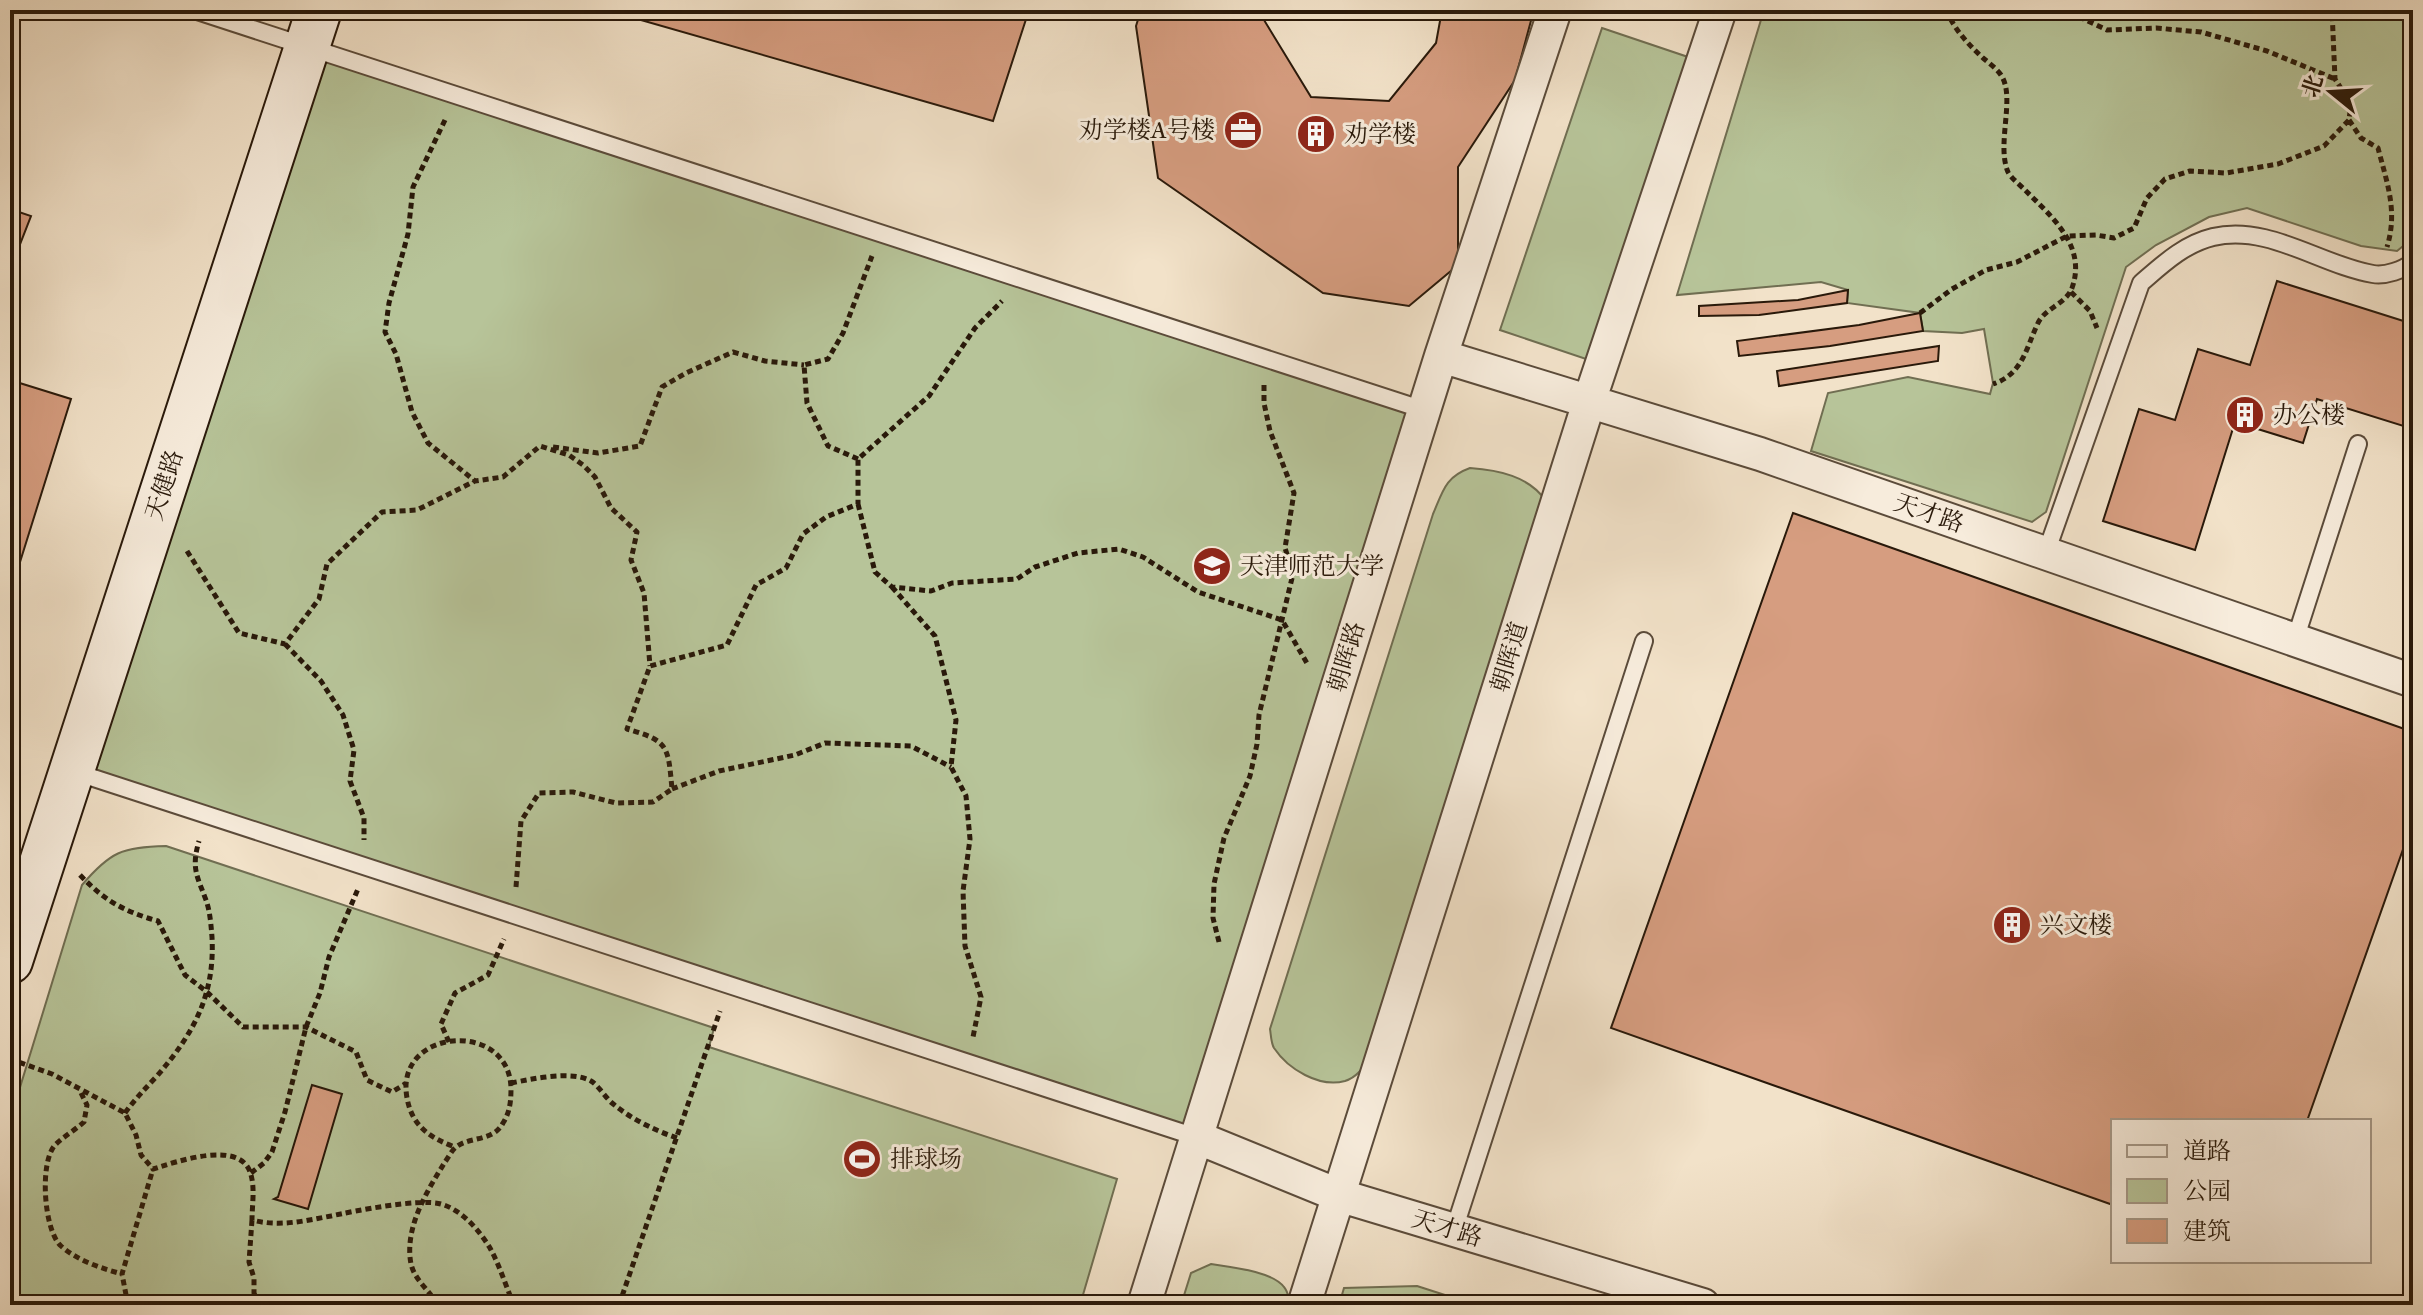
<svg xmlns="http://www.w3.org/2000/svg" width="2423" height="1315" font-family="'IM FELL Great Primer','Noto Serif SC',serif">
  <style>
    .green { fill: #b7c499; stroke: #706e52; stroke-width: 2 }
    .building { fill: #d69d80; stroke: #29190a; stroke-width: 2 }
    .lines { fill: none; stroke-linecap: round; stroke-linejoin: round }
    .lane-casing { stroke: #5b4b3a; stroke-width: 20 }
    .street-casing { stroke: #5b4b3a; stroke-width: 36 }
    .secondary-casing { stroke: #29190a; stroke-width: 48 }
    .path { stroke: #29190a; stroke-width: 5; stroke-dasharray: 6 4; stroke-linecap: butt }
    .lane { stroke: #f7ecdc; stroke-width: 16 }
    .street { stroke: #f7ecdc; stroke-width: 32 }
    .secondary { stroke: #f7ecdc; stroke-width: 44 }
    .labels { text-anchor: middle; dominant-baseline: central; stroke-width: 6; stroke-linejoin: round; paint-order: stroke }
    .poi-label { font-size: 24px; fill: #29190a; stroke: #f7ecdc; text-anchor: start }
    .street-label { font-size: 24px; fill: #29190a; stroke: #f7ecdc }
  </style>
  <rect width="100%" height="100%" fill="#f2e2c9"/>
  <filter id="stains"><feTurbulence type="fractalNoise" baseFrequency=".0025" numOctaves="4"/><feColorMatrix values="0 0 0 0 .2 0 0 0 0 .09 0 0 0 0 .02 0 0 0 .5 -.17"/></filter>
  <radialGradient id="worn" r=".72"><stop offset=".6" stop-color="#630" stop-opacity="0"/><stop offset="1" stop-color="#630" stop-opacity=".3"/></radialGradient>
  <path class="green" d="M1764,10H2413V238L2397,251L2361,246L2247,208L2209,217L2156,245L2126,267L2046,512L2032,522L1811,451L1828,393L1908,377L1990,394L1993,383L1984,329L1962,333L1923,331L1920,313L1847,303L1848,290L1821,282L1677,295Z
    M1602,28L1691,58L1589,360L1500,330Z
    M307,47L1424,410L1196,1137L72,771Z
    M1470,468C1498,470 1529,476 1546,501L1372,1055C1365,1065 1358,1077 1345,1081C1319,1088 1288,1069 1274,1048C1271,1043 1271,1035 1270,1029L1433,514C1443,491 1445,477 1470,468Z
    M166,846L714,1028L709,1047L1117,1179L1080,1305H10V1120L82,885C110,852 122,847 166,846Z
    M1211,1264C1230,1267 1272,1271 1284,1287C1288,1291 1289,1300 1291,1305H1181L1191,1273Z
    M1417,1286L1476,1305H1339L1344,1288Z"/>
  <path class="building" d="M606,10H1029L993,121Z
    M1141,10H1263L1264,20L1311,97L1389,101L1436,43L1442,10H1531L1532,17L1515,80L1458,167V265L1409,306L1323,293L1158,178L1136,26Z
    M10,209L31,216L10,270Z
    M2277,281L2413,324V429L2317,399L2303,443L2235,422L2195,550L2103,521L2139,409L2175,420L2198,349L2250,365Z
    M1848,290L1847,303L1759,315L1699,316V306L1798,300Z
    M1920,313L1923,331L1830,346L1739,356L1737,341L1859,325Z
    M1939,346L1938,361L1779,386L1777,371Z
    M10,380L71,399L10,594Z
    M1793,513L2413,732V821L2307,1121H2113V1205L1611,1028Z
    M312,1085L342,1094L308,1209L274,1199L278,1197Z"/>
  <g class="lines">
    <g class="lane-casing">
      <path id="lane" d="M194,10L1424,410
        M2046,553L2141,283C2163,264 2184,244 2213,237C2269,224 2320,265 2373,274C2386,276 2403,270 2413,262
        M2295,640L2358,444
        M72,771L1196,1137
        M1454,1230L1644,641"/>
    </g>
    <g class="street-casing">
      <path id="street" d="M1441,356L1760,454L2413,681
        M1196,1137L1338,1195L1703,1305
        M1144,1305L1441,356L1555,10
        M1304,1305L1589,402L1720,10"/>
    </g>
    <g class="secondary-casing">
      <path id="secondary" d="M10,961L319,10"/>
    </g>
    <path class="path" d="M1946,10C1955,30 1967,43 1983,58C1989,63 1997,69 2001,75C2016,97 1996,144 2008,172C2011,178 2020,185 2025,190C2052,217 2087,246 2072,288C2066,304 2045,308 2038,323C2026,348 2023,374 1993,384
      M2072,10L2075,15L2107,30L2156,28L2201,32L2267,51L2335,79
      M445,120L413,187L408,234L389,303L385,332L396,354L412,412L428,443L475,481
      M2349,120L2361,138L2378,148C2387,183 2398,211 2387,247
      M2071,292L2090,311L2097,328
      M1920,313L1952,289L1986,270L2017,262L2067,236L2096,235L2114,238L2134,228L2147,198L2165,179L2190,171L2226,173L2278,164L2324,146L2349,120L2351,104L2335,79L2332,10
      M553,447L598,453L640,446L662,387L686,373L733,352L765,361L804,365
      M858,459L828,446L807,403L804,365L828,359L843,333L872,256
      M858,504L875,572L892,587L931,591L952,583L1017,579L1035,567L1078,553L1119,549L1143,557L1198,592L1282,620L1308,665
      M187,551L239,633L285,644L319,599L327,564L382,512L417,510L475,481L503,477L540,446L569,455L583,465L595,477L611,508L637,532L631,560L644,593L650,666
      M892,587L935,636L956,720L951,767L966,796L970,839L963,891L965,946L981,997L973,1037
      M285,644L321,681L343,715L354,750L350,781L364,818V840
      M672,789L719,771L795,755L825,743L911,746L951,767
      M80,875C105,901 123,911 158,921L185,975L207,992L243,1027H306L356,1052L367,1080L392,1092L405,1084
      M516,887L521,821L539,793L573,792L616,803L653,802L672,789C668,746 669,741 627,729L650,666L727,645L756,585L786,568L803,534L826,517L858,504V459L929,396L975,328L1002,301
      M1219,942L1213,918L1214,884L1224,838L1250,776L1257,744L1259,715L1293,574L1285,548L1294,493L1270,431L1264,403V383
      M449,1042L441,1024L455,993L488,975L504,939
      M10,1059L52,1074L125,1113L136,1135L141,1155L153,1169C176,1162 242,1138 251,1175C255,1189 252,1206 252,1220C279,1227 304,1221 331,1216C354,1211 420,1198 441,1204C462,1210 479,1230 490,1248C500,1266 506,1287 514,1305
      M511,1083C532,1079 572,1070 591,1081C598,1085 605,1097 612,1103C631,1119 654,1130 677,1138
      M81,1093L87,1105L84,1122C75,1130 63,1137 55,1145C39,1163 44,1231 61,1246C78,1261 101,1268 122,1274
      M125,1113C135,1099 145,1089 157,1076C194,1033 215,995 212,937C211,925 210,911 206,900C197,876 191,868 199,841
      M251,1173L264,1163L272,1152L285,1112L306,1027L320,993L329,957L358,889
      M252,1220L249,1262L254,1278V1293L259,1305
      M128,1305L122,1274L153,1169
      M437,1305C430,1290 415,1281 411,1264C404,1228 427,1191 445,1162C448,1158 452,1150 456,1147C470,1136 493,1142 503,1123C510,1112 511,1101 511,1088C509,1019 394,1028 407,1098C412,1126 430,1138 455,1147
      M619,1305L720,1011"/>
    <use href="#lane" class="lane"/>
    <use href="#street" class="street"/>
    <use href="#secondary" class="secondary"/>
  </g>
  <defs>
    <g id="office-disc" transform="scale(2)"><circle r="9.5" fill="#8f2418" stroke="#f7ecdc"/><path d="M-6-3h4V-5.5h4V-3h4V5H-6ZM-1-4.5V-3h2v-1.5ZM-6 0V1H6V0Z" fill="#fff"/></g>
    <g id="building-disc" transform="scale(2)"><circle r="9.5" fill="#8f2418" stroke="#f7ecdc"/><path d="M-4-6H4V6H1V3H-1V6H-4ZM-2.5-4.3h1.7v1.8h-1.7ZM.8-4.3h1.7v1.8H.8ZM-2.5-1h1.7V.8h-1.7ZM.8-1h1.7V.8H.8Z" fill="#fff"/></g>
    <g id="university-disc" transform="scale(2)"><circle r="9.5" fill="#8f2418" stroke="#f7ecdc"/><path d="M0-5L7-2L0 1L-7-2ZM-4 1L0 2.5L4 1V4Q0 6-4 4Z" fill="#fff"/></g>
    <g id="stadium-disc" transform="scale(2)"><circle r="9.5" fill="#8f2418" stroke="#f7ecdc"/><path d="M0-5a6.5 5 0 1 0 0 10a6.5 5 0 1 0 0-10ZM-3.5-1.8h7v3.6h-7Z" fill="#fff"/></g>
  </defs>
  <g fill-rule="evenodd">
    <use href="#office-disc" x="1243" y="130"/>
    <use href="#building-disc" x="1316" y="134"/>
    <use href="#building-disc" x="2245" y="415"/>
    <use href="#university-disc" x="1212" y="566"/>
    <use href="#building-disc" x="2012" y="925"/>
    <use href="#stadium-disc" x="862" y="1159"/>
  </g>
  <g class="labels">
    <g class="poi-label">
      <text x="1215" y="130" text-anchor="end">劝学楼A号楼</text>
      <text x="1344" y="134">劝学楼</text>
      <text x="2273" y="415">办公楼</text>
      <text x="1240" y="566">天津师范大学</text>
      <text x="2040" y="925">兴文楼</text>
      <text x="890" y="1159">排球场</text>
    </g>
    <g class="street-label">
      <text transform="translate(164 485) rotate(-72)">天健路</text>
      <text transform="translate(1929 513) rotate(19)">天才路</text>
      <text transform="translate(1346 657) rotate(-73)">朝晖路</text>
      <text transform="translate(1509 657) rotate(-73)">朝晖道</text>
      <text transform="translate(1447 1228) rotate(17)">天才路</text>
    </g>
  </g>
  <rect width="2423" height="1315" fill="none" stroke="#f2e2c9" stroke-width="40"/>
  <rect x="12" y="12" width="2399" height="1291" fill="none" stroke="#29190a" stroke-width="4"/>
  <rect x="20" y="20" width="2383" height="1275" fill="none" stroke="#29190a" stroke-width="2"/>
  <rect x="2111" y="1119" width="260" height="144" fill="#f7ecdc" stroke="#a59888" stroke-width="2"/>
  <rect x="2127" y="1145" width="40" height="12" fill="#f7ecdc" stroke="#a59888" stroke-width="2"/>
  <text x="2183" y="1159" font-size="24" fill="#29190a">道路</text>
  <rect x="2127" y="1179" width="40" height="24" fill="#b7c499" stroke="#a59888" stroke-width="2"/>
  <text x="2183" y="1199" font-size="24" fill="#29190a">公园</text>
  <rect x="2127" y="1219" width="40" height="24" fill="#d69d80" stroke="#a59888" stroke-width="2"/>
  <text x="2183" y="1239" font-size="24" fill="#29190a">建筑</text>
  <g transform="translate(2331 92) rotate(288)" stroke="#f7ecdc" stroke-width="6" paint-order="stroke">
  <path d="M0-6L14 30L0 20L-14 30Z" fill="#29190a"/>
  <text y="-12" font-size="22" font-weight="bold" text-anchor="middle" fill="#29190a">北</text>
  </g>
  <rect width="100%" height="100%" filter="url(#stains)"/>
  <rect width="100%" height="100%" fill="url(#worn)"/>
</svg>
